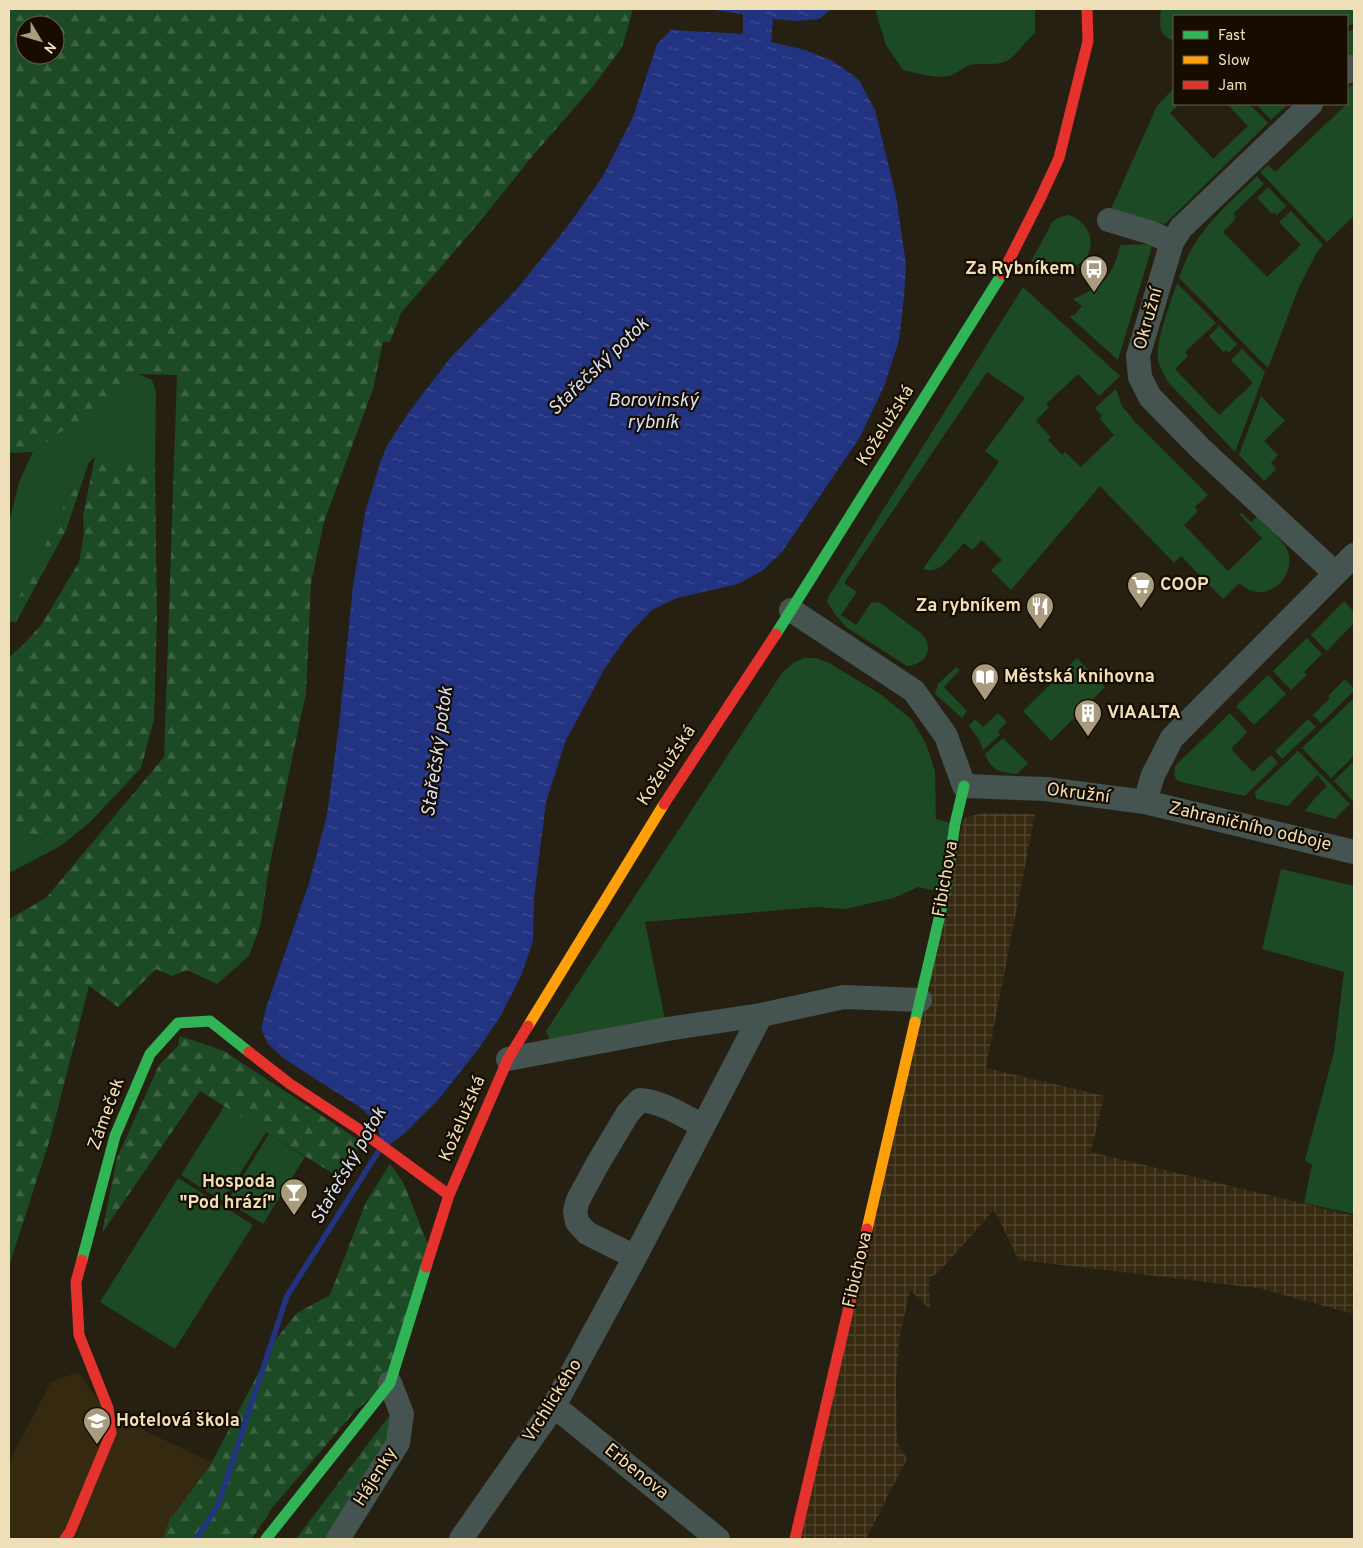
<svg xmlns="http://www.w3.org/2000/svg" width="1363" height="1548" font-family="Overpass,sans-serif">
  <style>
    .built { fill: #352a0f }
    .industrial { fill: url(#industrial-grid) }
    .grass { fill: #1c4a24 }
    .forest { fill: url(#forest-firs); fill-rule: evenodd }
    .water { fill: url(#water-ripples) }
    .lines { fill: none; stroke-linecap: round; stroke-linejoin: round }
    .stream { stroke: #213381; stroke-width: 5.5 }
    .street { stroke: #465451; stroke-width: 24 }
    .fast { stroke: #30b455; stroke-width: 11 }
    .slow { stroke: #ff9f0a; stroke-width: 11 }
    .jam { stroke: #e5322d; stroke-width: 11 }
    .labels { text-anchor: middle; dominant-baseline: central; stroke-width: 4.5; stroke-linejoin: round; paint-order: stroke }
    .poi-label { font-size: 18px; font-weight: bold; fill: #efdfb8; stroke: #160d00; text-anchor: start }
    .street-label { font-size: 18px; fill: #efdfb8; stroke: #160d00 }
    .water-label { font-size: 19px; font-style: italic; fill: #d5dff8; stroke: #160d00 }
  </style>
  <defs>
    <pattern id="industrial-grid" width="8" height="8" patternUnits="userSpaceOnUse" patternTransform="scale(1.25)"><rect width="8" height="8" fill="#352a0f"/><path d="M0 4h8M4 0v8" fill="none" stroke="#534830"/></pattern>
    <pattern id="forest-firs" width="22" height="20" patternUnits="userSpaceOnUse" patternTransform="scale(1.25)"><rect width="22" height="20" fill="#1c4a24"/><path d="M5 1l3.5 6h-7zM16 11l3.5 6h-7z" fill="#3d6442"/></pattern>
    <pattern id="water-ripples" width="26" height="14" patternUnits="userSpaceOnUse" patternTransform="scale(1.25)"><rect width="26" height="14" fill="#213381"/><path d="M2 4q2-2 4 0t4 0M15 11q2-2 4 0t4 0" fill="none" stroke="#425091"/></pattern>
  </defs>
  <rect width="100%" height="100%" fill="#262012"/>
  <path class="built" d="M78,1372L99,1402L141,1429L211,1462L173,1517L171,1516L163,1539H9V1462L51,1382Z"/>
  <path class="industrial" d="M983,813L1035,814L986,1068L1104,1096L1091,1152L1354,1216V1314L1258,1288L1019,1260L994,1210L938,1273L929,1278L930,1309L910,1290L899,1340L896,1386L897,1442L907,1459L866,1539H795L964,818Z"/>
  <path class="grass" d="M875,9H1035V33C1025,41 1018,54 1008,60C997,67 982,62 970,65C963,67 957,74 949,76C935,79 917,73 903,70L886,45Z
    M1161,9H1354V24L1347,26V16H1174V41C1157,34 1160,25 1161,9Z
    M1354,29V53L1347,57V32Z
    M1354,83V216L1327,242L1260,172L1268,165L1275,172L1347,104L1348,102L1347,100V89Z
    M1174,88V104H1179L1170,113L1213,159L1248,126L1227,104H1249L1268,123L1165,224L1116,214L1110,211L1157,106Z
    M1256,104H1288L1271,120Z
    M1257,176L1264,184L1233,214L1236,218L1223,232L1267,277L1301,245L1279,222L1291,211L1323,245L1317,252L1299,287L1268,368L1179,278C1194,232 1223,209 1257,176Z
    M1268,187L1286,206L1277,215L1274,212L1272,214L1257,198Z
    M1069,215C1096,224 1099,260 1071,267C1057,271 1041,269 1027,269L1053,221L1060,217Z
    M1152,244L1151,250L1118,360L1070,317L1072,315L1074,316L1082,306L1073,299C1103,286 1113,277 1120,245Z
    M1177,283L1216,323L1185,352L1188,356L1175,369L1219,415L1253,383L1231,360L1242,349L1265,372L1235,452L1168,382C1164,375 1160,368 1158,360C1155,343 1171,301 1177,283Z
    M1023,287L1120,376L1099,396L1078,374L1046,404L1049,407L1036,421L1051,437L1048,440L1062,455L1065,452L1081,467L1114,435L1100,419L1102,416L1095,408L1116,389L1122,406L1136,423L1208,495L1195,507L1198,511L1184,525L1228,571L1262,538L1239,514L1242,513L1251,522L1257,517C1267,527 1283,539 1288,552C1295,573 1275,597 1253,591C1248,590 1243,586 1239,583L1223,599L1181,556L1174,563L1100,486L1011,590L991,570L1002,560L982,540L972,550L964,543C953,554 940,576 923,569L999,462L985,451L1025,398L987,372L844,583L857,592L841,615L856,625L871,603L879,602L922,634C935,649 926,664 907,666L846,627L837,617L827,602L829,596Z
    M1219,326L1237,344L1229,353L1226,350L1223,352L1209,336Z
    M138,374L152,380L156,392L155,469L95,457L80,470L32,573L9,614V523L19,482L33,452L59,433L125,376Z
    M1261,396L1285,421L1264,441L1278,455L1271,463L1276,469L1264,481L1239,455Z
    M1344,601L1354,612V623L1327,651L1311,635Z
    M1307,638L1322,654L1304,672L1307,675L1291,690L1273,671Z
    M804,658H816L829,663L882,695L912,720L926,744L935,771L936,819L955,824L945,893L918,887L894,898L845,909L816,907L645,922L667,1029L555,1050L546,1031L782,673L793,663Z
    M1077,658L1105,687L1051,741L1023,711Z
    M956,667L960,670L944,687L967,711L962,718L935,694L938,684Z
    M1268,675L1286,694L1254,725L1236,706Z
    M1345,679L1354,689V691L1321,723L1313,715L1330,698L1328,696Z
    M1354,698V756L1331,778L1302,748Z
    M998,713L1007,722L998,732L1000,735L983,750L979,739L969,726L975,719L983,727Z
    M1230,713L1247,732L1231,749L1253,772L1271,755L1278,763L1245,796L1185,783L1177,780L1174,775L1175,766Z
    M1308,719L1316,727L1282,759L1275,751Z
    M1003,738L1028,763L1017,774C999,772 992,771 985,754Z
    M1298,751L1350,804L1335,819L1305,811L1315,798L1327,786L1317,775L1288,806L1256,799L1255,792Z
    M1354,761V800L1353,801L1334,781Z
    M9,828L62,845L57,848L9,873Z
    M1281,869L1354,886V1214L1304,1203L1312,1165L1305,1160L1334,1052L1344,972L1262,949Z
    M225,1105L266,1132L223,1201L181,1175Z
    M269,1134L305,1157L263,1224L227,1202Z
    M178,1178L253,1225L175,1349L100,1302Z"/>
  <path class="forest" d="M9,9H633L622,47L595,84L530,159L477,225L401,313L390,342H383L373,389L324,522L311,583L306,693L268,873L261,923L249,956L217,984L187,970L172,976L156,969L118,1007L89,986L50,1139L9,1266V919L46,898L164,757L177,375L138,374L125,376L103,409L59,433L33,452L9,453ZM25,25H55V55H25Z
    M95,457L155,469L157,619L154,719L141,768L90,822L62,845L9,828V657L24,644L42,624L79,562L84,533L83,516Z
    M89,462L66,530L16,622H9V614L32,573L80,470Z
    M180,1036L224,1051L363,1143L337,1176L200,1091L102,1233L117,1158L159,1065L178,1046Z
    M390,1164L403,1182L431,1252L390,1383L356,1410L272,1508L252,1539H163L171,1515L173,1516L212,1462L276,1339L297,1313L330,1295L366,1202Z
    M398,1404L402,1414L338,1539H296Z"/>
  <path class="water" d="M706,9H831L819,19L797,21L773,19L771,42L805,50L833,61L859,80L875,110L896,196L906,264L904,297L899,340L885,384L860,437L782,552L762,571L738,584L677,598L652,610L628,635L605,668L566,740L546,802L534,897L533,941L521,976L500,1017L479,1048L439,1099L403,1135L383,1149L377,1124L361,1108L286,1060L268,1044L261,1029L267,1005L309,883L327,815L339,725L353,586L365,513L380,463L388,444L409,412L451,357L516,290L567,227L603,176L633,117L657,44L671,30L743,34V14Z"/>
  <g class="lines">
    <path class="stream" d="M196,1539L218,1505L287,1296L378,1152"/>
    <path class="street" d="M1347,72L1354,66
      M1311,104L1181,228L1172,242L1138,356L1140,377L1150,397L1201,449L1335,573
      M1109,220L1152,233L1172,242
      M791,610L914,691L946,736L964,786L1046,789L1145,802L1354,852
      M1145,802L1153,775L1172,738L1354,555
      M508,1059L667,1029L761,1015L844,997L920,1000
      M635,1257L587,1233L577,1222L575,1211L578,1200L598,1163L628,1113L640,1100C663,1102 682,1115 703,1126
      M554,1406L718,1539
      M338,1539L398,1443L402,1414L390,1383
      M461,1539L554,1406L635,1257L761,1015"/>
    <path class="fast" d="M776,634L1002,274
      M915,1022L945,893L955,824L964,786
      M82,1260L115,1136L150,1054L178,1023L210,1021L249,1052
      M266,1539L390,1383L426,1267"/>
    <path class="slow" d="M528,1026L664,804
      M867,1229L915,1022"/>
    <path class="jam" d="M1002,274L1040,199L1059,158L1088,41L1087,9
      M664,804L776,634
      M249,1052L290,1084L360,1130L449,1195
      M426,1267L449,1195L508,1059L528,1026
      M65,1539L70,1532L111,1433L108,1408L79,1335L76,1282L82,1260
      M795,1539L867,1229"/>
  </g>
  <defs>
    <g id="bus-pin" transform="scale(1.4375)"><path d="M0 17L-7.5 6A9.5 9.5 0 1 1 7.5 6Z" fill="#a99c7e" stroke="#160d00"/><path d="M-5-6H5V4H4V6H2V4H-2V6H-4V4H-5ZM-3.5-4V0h7V-4ZM-3.5 1.2v1.5H-2V1.2ZM2 1.2v1.5H3.5V1.2Z" fill="#fff"/></g>
    <g id="supermarket-pin" transform="scale(1.4375)"><path d="M0 17L-7.5 6A9.5 9.5 0 1 1 7.5 6Z" fill="#a99c7e" stroke="#160d00"/><path d="M-6-5.5h2.5l.6 2H6L4.5 2H-2.5L-4.4-4H-6ZM-1.5 3.2a1.3 1.3 0 1 0 .1 0ZM3 3.2a1.3 1.3 0 1 0 .1 0Z" fill="#fff"/></g>
    <g id="restaurant-pin" transform="scale(1.4375)"><path d="M0 17L-7.5 6A9.5 9.5 0 1 1 7.5 6Z" fill="#a99c7e" stroke="#160d00"/><path d="M-5-6h1v4h1v-4h1v4h1v-4h1v5L-1.5 .5V6h-2V.5L-5-1ZM5-6V6H3V1.5H1.5Q1.5-4 5-6Z" fill="#fff"/></g>
    <g id="library-pin" transform="scale(1.4375)"><path d="M0 17L-7.5 6A9.5 9.5 0 1 1 7.5 6Z" fill="#a99c7e" stroke="#160d00"/><path d="M-6-4Q-3-5.5-.7-3.5V5Q-3 3-6 4ZM6-4Q3-5.5 .7-3.5V5Q3 3 6 4Z" fill="#fff"/></g>
    <g id="building-pin" transform="scale(1.4375)"><path d="M0 17L-7.5 6A9.5 9.5 0 1 1 7.5 6Z" fill="#a99c7e" stroke="#160d00"/><path d="M-4-6H4V6H1V3H-1V6H-4ZM-2.5-4.3h1.7v1.8h-1.7ZM.8-4.3h1.7v1.8H.8ZM-2.5-1h1.7V.8h-1.7ZM.8-1h1.7V.8H.8Z" fill="#fff"/></g>
    <g id="bar-pin" transform="scale(1.4375)"><path d="M0 17L-7.5 6A9.5 9.5 0 1 1 7.5 6Z" fill="#a99c7e" stroke="#160d00"/><path d="M-6-5H6L.8 .8V4.5H3.5V6h-7V4.5H-.8V.8Z" fill="#fff"/></g>
    <g id="university-pin" transform="scale(1.4375)"><path d="M0 17L-7.5 6A9.5 9.5 0 1 1 7.5 6Z" fill="#a99c7e" stroke="#160d00"/><path d="M0-5L7-2L0 1L-7-2ZM-4 1L0 2.5L4 1V4Q0 6-4 4Z" fill="#fff"/></g>
  </defs>
  <g fill-rule="evenodd">
    <use href="#bus-pin" x="1094" y="269"/>
    <use href="#supermarket-pin" x="1141" y="585"/>
    <use href="#restaurant-pin" x="1040" y="606"/>
    <use href="#library-pin" x="985" y="677"/>
    <use href="#building-pin" x="1088" y="713"/>
    <use href="#bar-pin" x="294" y="1192"/>
    <use href="#university-pin" x="97" y="1421"/>
  </g>
  <g class="labels">
    <g class="poi-label">
      <text x="1075" y="269" text-anchor="end">Za Rybníkem</text>
      <text x="1160" y="585">COOP</text>
      <text x="1021" y="606" text-anchor="end">Za rybníkem</text>
      <text x="1004" y="677">Městská knihovna</text>
      <text x="1107" y="713">VIAALTA</text>
      <text x="275" y="1182" text-anchor="end">Hospoda<tspan x="275" dy="21">"Pod hrází"</tspan></text>
      <text x="116" y="1421">Hotelová škola</text>
    </g>
    <g class="street-label">
      <text transform="translate(1149 319) rotate(-74)">Okružní</text>
      <text transform="translate(886 426) rotate(-58)">Koželužská</text>
      <text transform="translate(667 766) rotate(-57)">Koželužská</text>
      <text transform="translate(1078 794) rotate(7)">Okružní</text>
      <text transform="translate(1250 827) rotate(13)">Zahraničního odboje</text>
      <text transform="translate(946 879) rotate(-80)">Fibichova</text>
      <text transform="translate(107 1114) rotate(-70)">Zámeček</text>
      <text transform="translate(463 1119) rotate(-67)">Koželužská</text>
      <text transform="translate(858 1270) rotate(-77)">Fibichova</text>
      <text transform="translate(553 1401) rotate(-58)">Vrchlického</text>
      <text transform="translate(636 1472) rotate(39)">Erbenova</text>
      <text transform="translate(376 1477) rotate(-58)">Hájenky</text>
    </g>
    <g class="water-label">
      <text transform="translate(599 367) rotate(-44)">Stařečský potok</text>
      <text x="653" y="401">Borovinský<tspan x="653" dy="22">rybník</tspan></text>
      <text transform="translate(438 752) rotate(-82)">Stařečský potok</text>
      <text transform="translate(349 1166) rotate(-60)">Stařečský potok</text>
    </g>
  </g>
  <rect width="1363" height="1548" fill="none" stroke="#efdfb8" stroke-width="20"/>
  <rect x="1173" y="15" width="175" height="90" fill="#160d00" stroke="#6d614a"/>
  <rect x="1183" y="31" width="25" height="8" fill="#30b455" stroke="#6d614a"/>
  <text x="1218" y="40" font-size="15" fill="#efdfb8">Fast</text>
  <rect x="1183" y="56" width="25" height="8" fill="#ff9f0a" stroke="#6d614a"/>
  <text x="1218" y="65" font-size="15" fill="#efdfb8">Slow</text>
  <rect x="1183" y="81" width="25" height="8" fill="#e5322d" stroke="#6d614a"/>
  <text x="1218" y="90" font-size="15" fill="#efdfb8">Jam</text>
  <g transform="translate(40 40) rotate(128)"><circle r="24" fill="#160d00" stroke="#6d614a"/>
  <path d="M0-4L9 19L0 12L-9 19Z" fill="#a99c7e"/>
  <text y="-8" font-size="14" font-weight="bold" text-anchor="middle" fill="#efdfb8">N</text>
  </g>
</svg>
